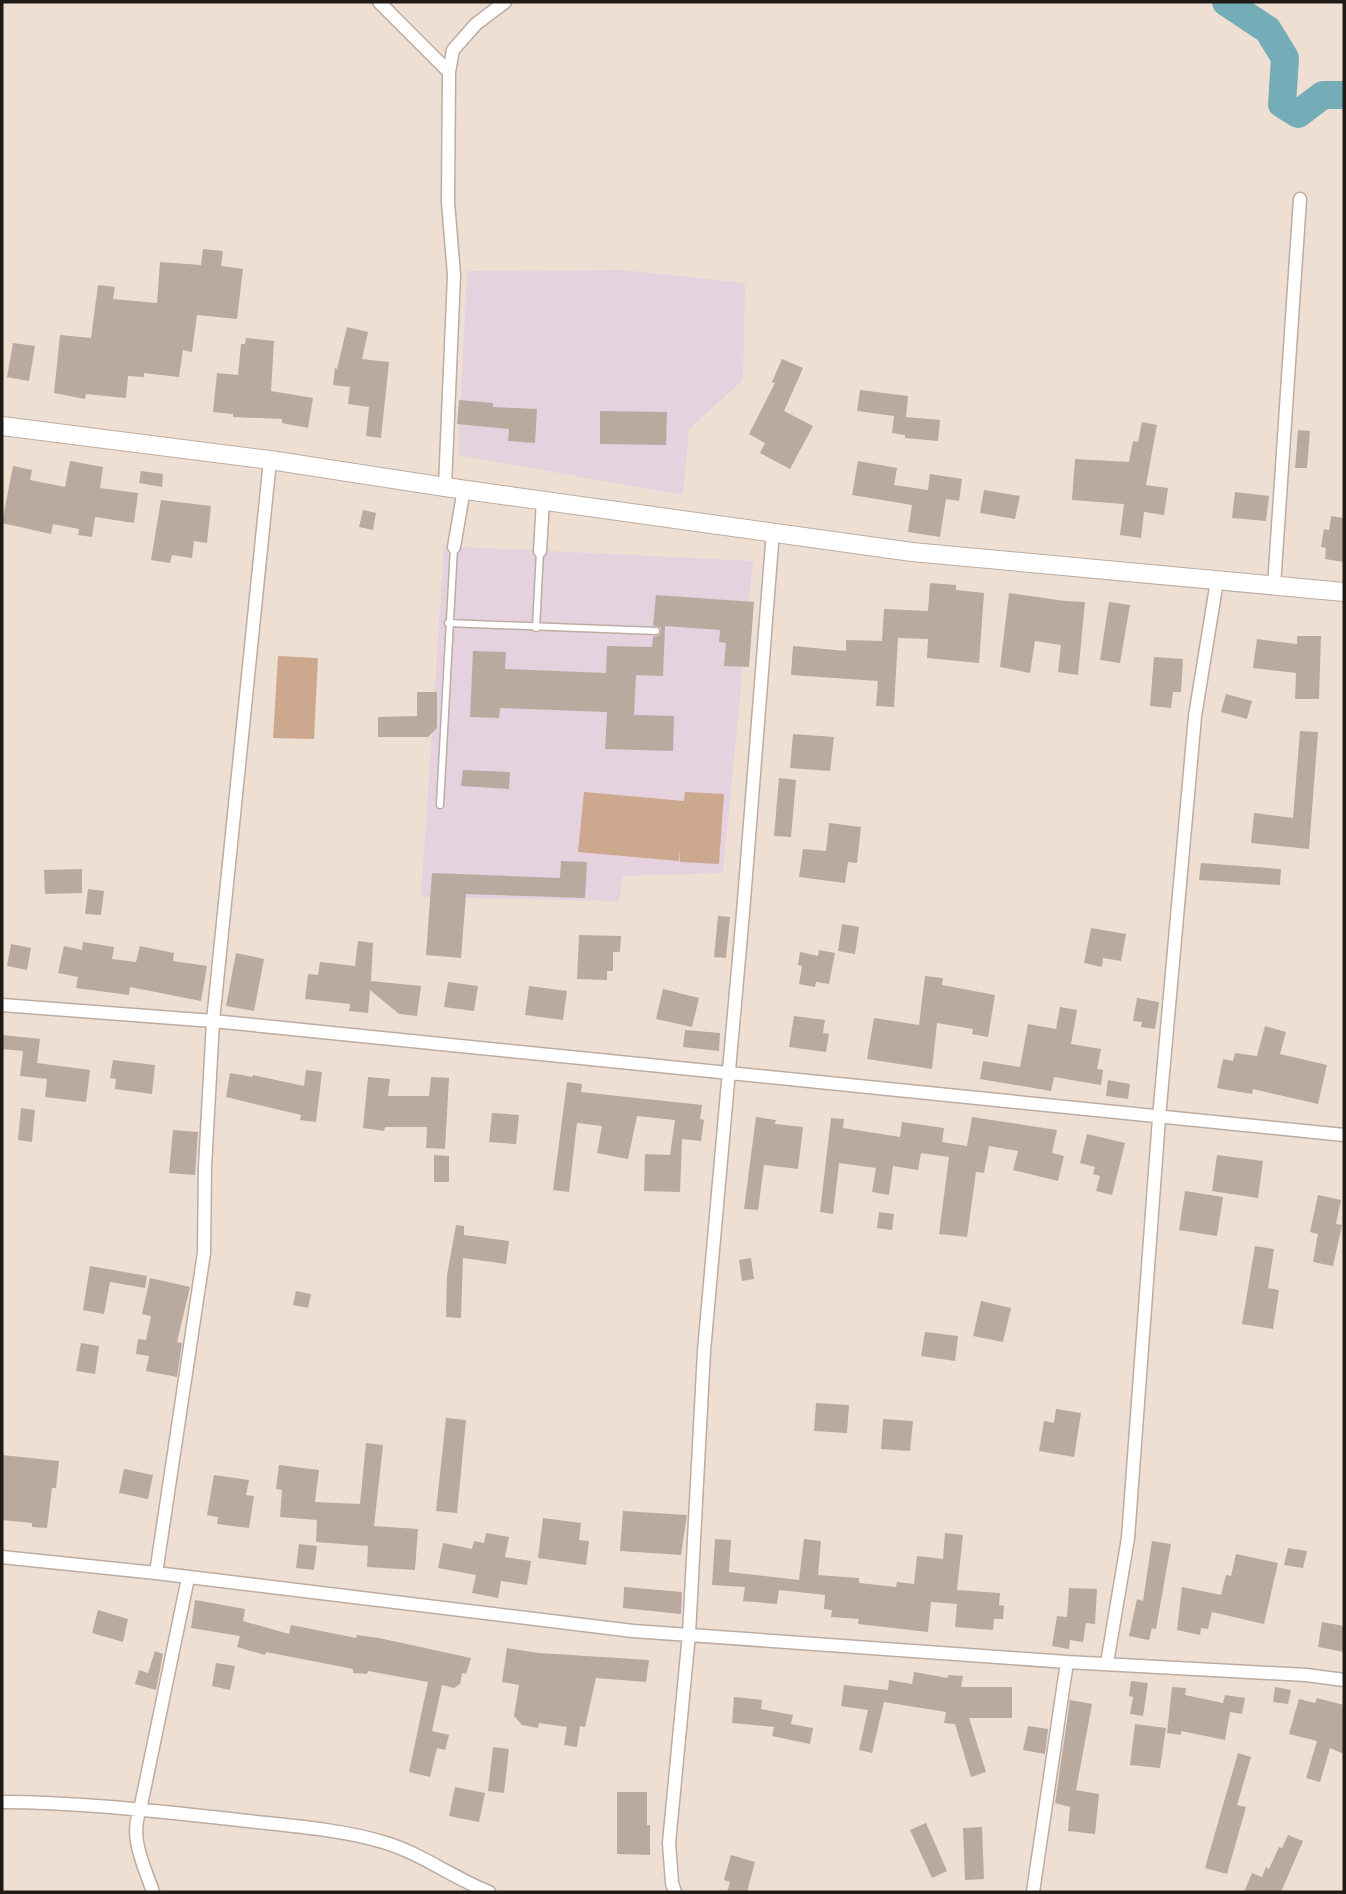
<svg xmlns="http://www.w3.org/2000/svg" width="1346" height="1894" font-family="Inter,sans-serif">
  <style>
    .commercial { fill: #e6d1df }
    .green { fill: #cca88f }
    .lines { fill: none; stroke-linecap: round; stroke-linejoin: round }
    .river { stroke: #74adb7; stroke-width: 28 }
    .building { fill: #b9a99e }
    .lane-casing { stroke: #bcaca1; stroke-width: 9 }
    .street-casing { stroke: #bcaca1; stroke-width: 15 }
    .secondary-casing { stroke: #bcaca1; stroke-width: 20 }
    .lane { stroke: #fff; stroke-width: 6 }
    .street { stroke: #fff; stroke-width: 12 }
    .secondary { stroke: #fff; stroke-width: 18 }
  </style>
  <rect width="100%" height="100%" fill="#efdfd3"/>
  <path class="commercial" d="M623,270L745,283L743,380L689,429L683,495L458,455L467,271Z
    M444,546L753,561L723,873L623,876L619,901L421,897Z"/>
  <path class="green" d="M278,656L318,658L314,739L273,738Z
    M584,792L684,801L685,792L724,794L719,864L680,862V850L679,861L578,852Z"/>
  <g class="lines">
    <path class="river" d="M1226,2L1268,30L1285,58L1282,104L1298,114L1323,95H1344"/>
  </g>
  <path class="building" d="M203,249L223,251L221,266L243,269L237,319L197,315L192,352L183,350L179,377L144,373V377L128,376L126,398L86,394L85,399L54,393L60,335L91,338L98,285L115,287L113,299L157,303L160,262L201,265Z
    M347,327L368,332L362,359L389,362L381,438L366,436L369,407L348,404L350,387L333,385L335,368L337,369Z
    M246,338L274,341L271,391L313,398L308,428L282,423V419L233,417V414L213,412L217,373L238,375L241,344H245Z
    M13,343L35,346L29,381L7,377Z
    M782,359L803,368L784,411L813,426L790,469L760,453L765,443L749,434L775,383L772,382Z
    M860,390L908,396L906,417L940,420L938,441L905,438V435L892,433L894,416L857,411Z
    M459,400L493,403V407L537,409L535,443L508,441L509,429L457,424Z
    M600,411L667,412L666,445L600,444Z
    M1142,422L1157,425L1146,485L1168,488L1164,515L1144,512L1141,538L1120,535L1124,504L1072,500L1075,459L1129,462L1133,441L1138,442Z
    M1298,430L1310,431L1307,468H1295Z
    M70,461L103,467L100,488L138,493L134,523L95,517L92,537L78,535L79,529L53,524L51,534L2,523L13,466L32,470L30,480L65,487Z
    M858,461L897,468L894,485L928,490L930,474L962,479L959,501L946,499L940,537L908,532L912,505L852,495Z
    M141,471L163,474L162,487L139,483Z
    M984,490L1020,496L1015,519L980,513Z
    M1235,492L1269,496L1266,521L1232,518Z
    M161,500L211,506L207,543L194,541L192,558L172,555L170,563L151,560Z
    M363,510L376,513L373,530L359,527Z
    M1331,516L1344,518V562L1325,559L1326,548L1321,547L1324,529L1329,530Z
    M930,583L956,585V590L984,593L979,663L927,658L928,639L898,638L894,707L876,706L878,681L791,675L793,646L846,651V640L882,641L884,609L928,611Z
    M1009,593L1065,601L1085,602L1078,675L1058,672L1061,645L1035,641L1030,673L1000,667Z
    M656,595L754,602L749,667L724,666L726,643L719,642L720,630L665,626L663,676L636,675L634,715L674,716L673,751L605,749L607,712L500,708L499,718L470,717L473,651L506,652L505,669L606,673L607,646L652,647L653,637L660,635L661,628L653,625Z
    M1109,602L1130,605L1120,663L1100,660Z
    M1297,636H1321L1319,699H1295L1296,673L1253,668L1257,639L1297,644Z
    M1154,657L1183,659L1181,692H1173L1171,708L1150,706Z
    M417,692H437V728L428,737H378V717L417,716Z
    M1226,694L1252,701L1247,719L1221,712Z
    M1300,731L1318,732L1309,849L1251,843L1254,813L1293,818Z
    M793,734L834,737L830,771L790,768Z
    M463,770L510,772L509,789L461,786Z
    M779,778L796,780L791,837L774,836Z
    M829,823L861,827L857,863L848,862L845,883L799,877L803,849L826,851Z
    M561,861L587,862L585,898L466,894L461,958L426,955L432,873L560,878Z
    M1201,863L1281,869L1280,885L1199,880Z
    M82,869V893L45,894L44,870Z
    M88,889L104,891L101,915L85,914Z
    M718,916L730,917L726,958L714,957Z
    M842,924L859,927L855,954L838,951Z
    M1091,928L1126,934L1121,961L1103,958L1102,967L1084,963Z
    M579,935L621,936L620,952H613V971H607V980L577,979Z
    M358,941L373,943L371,981L421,986L417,1016L399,1014L370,990L368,1013L349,1011L350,1004L305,999L308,974L318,975L320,962L355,966Z
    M83,942L114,947L112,959L136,962L140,946L174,953L173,961L207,966L201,1001L130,987L129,995L76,988L78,977L58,973L64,946L82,950Z
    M11,944L31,948L27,970L7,966Z
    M819,950L835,953L829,984L816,982L815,987L799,984L802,966L798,965L800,952L818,956Z
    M236,953L264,959L254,1011L226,1006Z
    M925,976L943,978L942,985L995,995L988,1037L972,1034L973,1029L937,1023L932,1069L867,1059L874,1018L919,1025Z
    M448,982L478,986L474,1011L444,1007Z
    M529,986L567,991L563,1020L525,1015Z
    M663,989L699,998L692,1027L656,1019Z
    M1137,998L1159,1002L1155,1029L1141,1027L1142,1022L1133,1021Z
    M1060,1007L1077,1010L1071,1044L1101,1049L1097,1069L1103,1070L1101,1085L1054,1077L1051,1091L980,1079L983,1061L1020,1067L1028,1024L1056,1029Z
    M794,1016L825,1020L823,1033L829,1034L826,1052L789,1047Z
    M1265,1026L1286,1032L1280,1054L1327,1065L1318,1104L1253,1089L1252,1094L1217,1088L1223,1059L1233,1061L1235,1053L1257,1056Z
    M685,1030L720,1033L719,1051L683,1047Z
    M2,1035L40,1039L37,1063L90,1070L86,1102L45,1097L47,1079L20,1076L23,1051L2,1049Z
    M113,1060L155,1065L152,1094L115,1089L116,1079L110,1078Z
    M306,1070L322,1072L316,1122L300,1120L301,1115L226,1097L230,1073L253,1077V1075L304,1086Z
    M368,1077L390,1079L388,1096H429L431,1077L449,1078L445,1149L426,1148L427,1127H385L384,1131L363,1128Z
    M1108,1080L1130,1084L1128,1099L1106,1096Z
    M567,1082L582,1084L581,1092L702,1105L700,1119L704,1120L701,1141L682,1139L680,1192L644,1191L645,1154L670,1155L675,1120L637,1116L628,1159L597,1153L602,1126L577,1123L569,1192L553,1190Z
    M21,1108L35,1110L32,1142L18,1140Z
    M492,1113L519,1115L516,1144L489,1142Z
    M756,1117L776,1120L775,1124L803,1127L798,1169L764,1165L758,1210L744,1209Z
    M972,1117L1057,1130L1052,1153L1064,1156L1058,1181L1013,1170L1018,1151L989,1146L984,1173L976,1172L967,1237L939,1234L949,1157L921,1153L918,1170L893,1166L889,1195L872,1192L876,1168L839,1163L833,1214L820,1212L831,1118L844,1119L843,1128L900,1137L902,1122L944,1128L942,1142L967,1146Z
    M173,1130L198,1132L195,1175L169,1173Z
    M1087,1134L1125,1143L1112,1195L1096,1191L1100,1176L1093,1174L1095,1167L1080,1163Z
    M434,1155L449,1156V1182H434Z
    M1217,1155L1263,1161L1258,1198L1212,1191Z
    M1185,1191L1223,1197L1217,1236L1179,1230Z
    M1318,1195L1341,1200L1336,1224L1342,1225L1333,1266L1313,1262L1318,1234L1310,1232Z
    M879,1212L894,1214L892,1230L877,1228Z
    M456,1225L464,1226V1235L509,1241L506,1264L463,1258L461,1318L446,1317L447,1275Z
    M1255,1246L1274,1249L1268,1288L1279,1290L1273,1329L1242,1324Z
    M751,1258L754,1279L742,1281L739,1260Z
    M90,1266L147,1276L145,1288L110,1282L104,1314L83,1310Z
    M150,1278L190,1287L177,1342L182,1343L177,1377L146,1371L149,1356L136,1354L138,1339L146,1340L151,1316L142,1314Z
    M296,1291L311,1294L308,1308L293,1305Z
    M981,1301L1011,1308L1003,1342L973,1336Z
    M925,1332L958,1336L955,1361L921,1356Z
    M81,1343L99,1346L95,1374L76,1371Z
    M816,1403L849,1405L847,1433L814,1431Z
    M1056,1409L1081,1413L1074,1457L1039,1451L1044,1421L1054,1423Z
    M446,1418L466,1420L457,1513L436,1511Z
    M883,1419L913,1421L910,1451L881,1449Z
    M366,1443L383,1445L374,1526L418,1529L415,1570L367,1567L368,1546L316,1542L317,1520L280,1517L282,1490L276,1489L279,1465L319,1470L315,1502L360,1504Z
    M2,1455L59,1461L56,1488H52L47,1528L32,1527V1523L2,1520Z
    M124,1469L153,1475L148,1499L119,1493Z
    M214,1475L249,1480L246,1495L254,1496L249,1528L217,1524L218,1517L207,1515Z
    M623,1511L687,1515L681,1555L620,1551Z
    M543,1518L581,1523L579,1540L589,1541L586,1565L538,1558Z
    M486,1533L509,1537L505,1557L531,1561L527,1585L501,1581L498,1598L472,1593L476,1575L438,1568L443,1543L472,1549L474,1541L484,1543Z
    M945,1533L963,1535L957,1590L1000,1593L999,1605L1004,1606L1003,1619H994L993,1630L955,1627L957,1604L931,1602L928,1632L858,1624L859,1619L831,1617L832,1610L824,1609L825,1595L779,1590L777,1604L743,1601L745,1587L712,1585L715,1539L731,1540L729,1572L799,1580L804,1539L821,1541L818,1575L859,1578V1583L896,1587L897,1582L914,1584L917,1556L943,1559Z
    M1152,1541L1171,1544L1156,1629L1152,1628L1149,1640L1129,1636L1137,1599L1143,1601Z
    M299,1544L317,1546L314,1570L296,1568Z
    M1288,1548L1307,1551L1303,1568L1284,1565Z
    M1236,1554L1278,1563L1264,1624L1212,1612L1208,1629L1201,1628L1200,1635L1177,1630L1182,1587L1221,1595L1226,1575L1231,1576Z
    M624,1587L682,1592L681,1614L623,1608Z
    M1069,1588L1097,1589L1095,1624L1086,1623L1083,1642L1070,1640L1069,1649L1052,1646L1057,1616L1067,1617Z
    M195,1600L245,1609L243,1621L289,1634L291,1625L356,1638L357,1635L379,1638L471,1658L466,1674L462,1673L460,1684L454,1688L442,1685L432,1731L449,1735L445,1750L437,1748L430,1777L409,1772L428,1682L368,1671L367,1674L353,1673V1669L266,1652L265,1655L237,1647L240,1636L191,1628Z
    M98,1610L128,1619L123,1642L92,1633Z
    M1322,1622L1344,1626V1652L1318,1647Z
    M507,1648L539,1653L649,1660L646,1682L596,1678L585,1727L580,1726L577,1747L564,1745L567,1727L539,1723L538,1728L522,1725L514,1716L519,1685L502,1682Z
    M155,1651L163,1654L156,1690L135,1684L139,1670L148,1673Z
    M216,1663L235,1666L230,1690L212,1686Z
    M914,1672L948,1678V1675L963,1676L961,1687H1012V1718H969L986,1772L971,1777L955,1724L944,1723L946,1712L884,1702L872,1753L859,1750L868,1710L841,1706L844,1685L888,1690L889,1680L912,1684Z
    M1131,1681L1148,1683L1143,1716L1130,1714L1133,1697L1129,1696Z
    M1172,1687L1186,1688L1185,1695L1223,1703L1225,1695L1245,1698L1242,1714L1230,1712L1225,1740L1181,1731V1735L1167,1733Z
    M1275,1687L1291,1690L1288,1704L1273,1702Z
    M734,1697L762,1700L761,1709L793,1715L791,1724L813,1728L810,1744L772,1736L774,1727L732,1723Z
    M1317,1698L1344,1705V1754L1330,1748L1320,1782L1306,1778L1317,1741L1289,1734L1299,1699L1315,1703Z
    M1070,1700L1092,1704L1076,1790L1099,1794L1095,1834L1068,1831L1070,1807L1055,1803Z
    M1135,1724L1166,1728L1160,1768L1130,1765Z
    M1028,1726L1048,1729L1045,1754L1023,1750Z
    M493,1747L509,1749L504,1793L488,1791Z
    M1238,1753L1251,1757L1237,1805L1246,1807L1227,1874L1205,1868Z
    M455,1787L485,1793L479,1822L449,1816Z
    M617,1792H647V1825H650V1855L617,1854Z
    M926,1823L947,1871L932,1878L910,1830Z
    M982,1827L984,1879L965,1880L963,1828Z
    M1288,1835L1303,1841L1281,1892H1244L1252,1873L1262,1877L1266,1867L1269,1869L1279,1847L1282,1848Z
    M731,1855L755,1862L747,1892H727L730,1882L724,1880Z"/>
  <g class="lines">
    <g class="lane-casing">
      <path id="lane" d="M448,623L656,631
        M536,628L540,551
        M440,805L454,547"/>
    </g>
    <g class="street-casing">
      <path id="street" d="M379,2L449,72
        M445,487L454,275L448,202L449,72L453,50L476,24L505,2
        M454,547L464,489
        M540,551L543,500
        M1274,586L1300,199
        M2,1005L213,1021L1344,1135
        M2,1557L156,1573L633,1631L1067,1662L1306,1675L1344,1680
        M156,1573L204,1253L205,1167L213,1021L270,460
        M1107,1663L1128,1538L1159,1118L1195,716L1217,581
        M2,1802C78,1802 155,1811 230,1819C279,1825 336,1828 383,1842C421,1853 453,1878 489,1892
        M153,1892C144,1865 129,1838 140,1810L188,1578
        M675,1892L672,1883L669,1843L689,1634L704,1351L743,913L773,531
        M1033,1892L1067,1662"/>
    </g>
    <g class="secondary-casing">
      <path id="secondary" d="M2,426L270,460L445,487L912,552L1344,592"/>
    </g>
    <use href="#lane" class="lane"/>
    <use href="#street" class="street"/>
    <use href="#secondary" class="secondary"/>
  </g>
  <rect width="1346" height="1894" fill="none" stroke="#1f1a16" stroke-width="7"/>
</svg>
